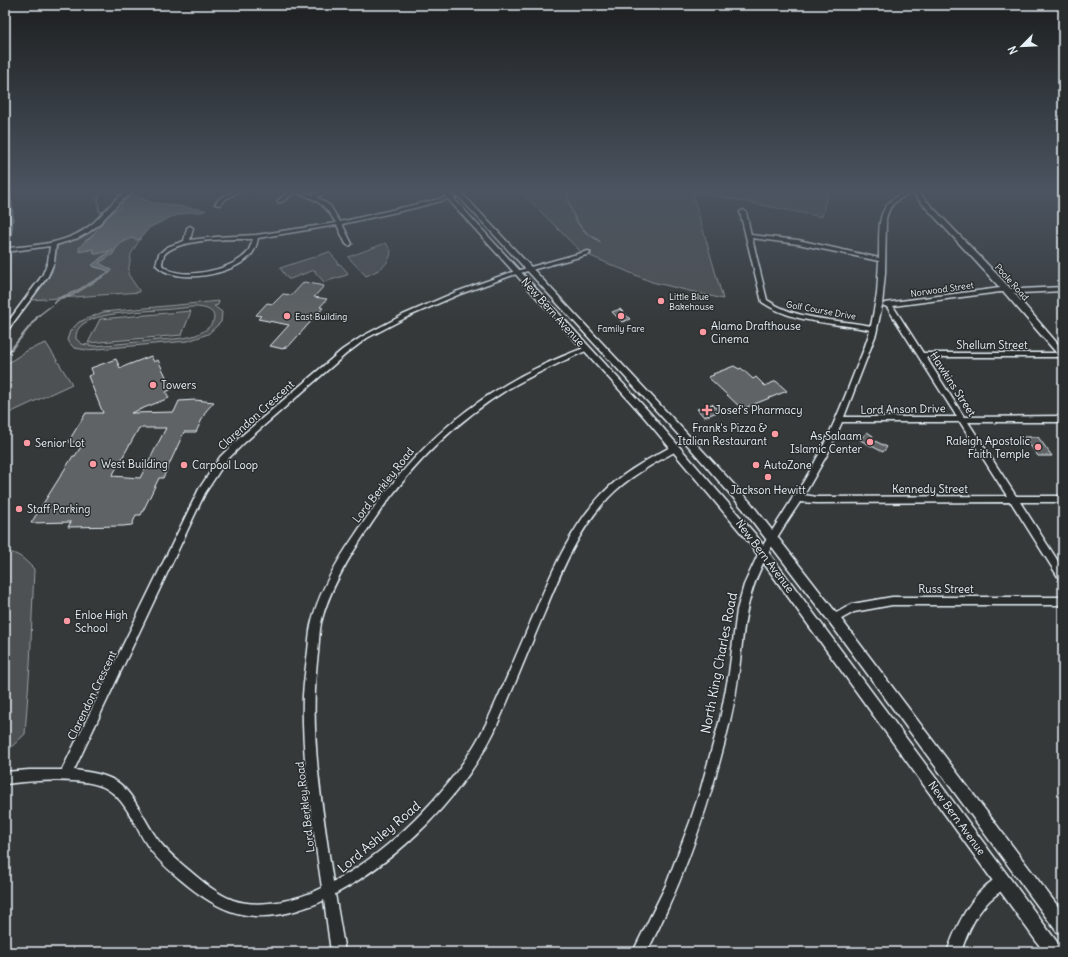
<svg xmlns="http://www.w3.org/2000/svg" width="1068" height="957" font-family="Delius,sans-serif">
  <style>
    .green { fill: #4d5152; stroke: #9aa1a5; fill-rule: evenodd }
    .water { fill: #707579; stroke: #a0a7ac }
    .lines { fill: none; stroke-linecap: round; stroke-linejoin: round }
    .stream-far1 { stroke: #a0a7ac; stroke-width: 1.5 }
    .stream { stroke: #a0a7ac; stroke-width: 2 }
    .building { fill: #5f6365; stroke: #e8f1f8; fill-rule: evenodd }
    .minor-casing { stroke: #e8f1f8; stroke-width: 3 }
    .major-casing { stroke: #e8f1f8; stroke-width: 3 }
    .minor { fill: #2a2d2e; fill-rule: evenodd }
    .major { fill: #2a2d2e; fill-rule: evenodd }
    .poi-dot { fill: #ff9aa2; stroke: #2a2d2e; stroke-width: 1.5 }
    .labels { text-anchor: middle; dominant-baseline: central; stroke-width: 3; stroke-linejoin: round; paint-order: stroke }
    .far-street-label { font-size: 9px; fill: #e8f1f8; stroke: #2a2d2e }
    .far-poi-label { font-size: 9px; fill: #e8f1f8; stroke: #2a2d2e; text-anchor: start }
    .street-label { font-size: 11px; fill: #e8f1f8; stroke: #2a2d2e }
    .poi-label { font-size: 11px; fill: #e8f1f8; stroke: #2a2d2e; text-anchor: start }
    .near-street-label { font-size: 13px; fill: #e8f1f8; stroke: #2a2d2e }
  </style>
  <rect width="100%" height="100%" fill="#35393a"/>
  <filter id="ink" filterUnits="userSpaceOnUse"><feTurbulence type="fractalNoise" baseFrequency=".025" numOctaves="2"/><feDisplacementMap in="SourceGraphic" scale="8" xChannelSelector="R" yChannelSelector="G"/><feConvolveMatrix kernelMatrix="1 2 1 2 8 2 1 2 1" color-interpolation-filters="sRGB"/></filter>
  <g filter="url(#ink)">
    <path class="green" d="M518,189H828L822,217L692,191L723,299L652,282L581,252Z
      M132,191L131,196L123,202L120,208L107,217L91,237L85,241L86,251L92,249L106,252L113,249L100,258L94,267L103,269L109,272L71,294L58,298L31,300L52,272L58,245L87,233L97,226Z
      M132,238L137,240L140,239L131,254L128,274L140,292L61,298L71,296L111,272L99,264V261L112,255L117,247L123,242Z
      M386,243L391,251C390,265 378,271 366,276L348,257Z
      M329,252L338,262L337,264H340L348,273L347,275L324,282L315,272L316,271L314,270L290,279H288L280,268Z
      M219,301L218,305L214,306L222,312L221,322L208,334L188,341L87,350L74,348L67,340L70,331L79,322L103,312ZM192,307C224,306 218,328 193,336C182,339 170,339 159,340C138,342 116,344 95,346L82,344L76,339C73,313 128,313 145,311C160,310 176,309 192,307Z
      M191,311L182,335L88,343L100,319Z
      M46,343L72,384L5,415V365L28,350Z
      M5,552C18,552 25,560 34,569L30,665L25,734L5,753Z"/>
    <path class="water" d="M131,196H136L151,202L206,210L203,212H191L171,217L149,228L140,239L137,240L132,238L123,242L117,247L112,255L99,263L112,270L111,272L73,295L61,298L54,304L58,298L76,291L109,272C104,267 96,269 92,265L113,250L97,254H94L93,252L95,250L93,249L79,252V248L85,241L91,237L107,217L120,208L123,202Z"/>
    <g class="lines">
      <path class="stream-far1" d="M103,189L98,198L99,211L103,213
        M567,189C569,205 573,222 587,233C591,236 596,238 600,242
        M38,316L55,303"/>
      <path class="stream" d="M5,357L39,315"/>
    </g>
    <path class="building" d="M304,282L324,286L314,297L327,299L320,307L323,308L288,347H285L283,349L270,346L289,325L258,319L261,316L256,315L267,303L273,304L283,294L292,295Z
      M620,309L630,319L622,322L612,312Z
      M151,356L154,362L158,360L172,389L166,392L169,398L131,413L174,412L179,401L195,400L214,402L206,411L196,432H184L163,478H159L141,515H136L132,525L123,526L68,527L71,522L31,523L73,456H75L84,442H68L86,413H103L88,376L93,374L91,368L116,359L120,368ZM139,428H166L140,478L112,476Z
      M734,366L739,369L741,368L753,379L756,377L765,386L776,381L787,391L742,409L708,377L714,375L713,374Z
      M712,404L720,411L704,417L697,409Z
      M867,432L873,436L871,439L887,447L883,452L860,440Z
      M1024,437H1038L1052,456H1038Z"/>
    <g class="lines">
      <g class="minor-casing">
        <path id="minor" d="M5,189H8C14,209 12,228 8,248C38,245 68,244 92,224C103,215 122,187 136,189L121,201L98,225L89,232L78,238L56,245L54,262L48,276L7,331L5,332V326L42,276L48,262L50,246L5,252L8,212Z
          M239,189H244L224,200L220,205L215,204L220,198Z
          M288,189H295L313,195L327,189H332V190L317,197L330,206L340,222L461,194L463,195L410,209L342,224L352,244L349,246L346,244L337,225L258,238C257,244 255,250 251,255C233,275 176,286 156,265L159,254L167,247L184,241L187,228L190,226L193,228L190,240L216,237L256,235L336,223C325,204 315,198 295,192L282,202H278V200L291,191ZM253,239C251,244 250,249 247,253C233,269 189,279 169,270C167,269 164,267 162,265C162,262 163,258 164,255C176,238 233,239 253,239Z
          M914,189L916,190V191C900,198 890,201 886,219L885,273L882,305L885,303L1000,288L1021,289L1063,287V291L1021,293L1000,292L893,306L923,353H1063V357H926L964,417L1063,416V422H968L1016,496H1063V502H1020L1063,569V581L1060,580L1011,502L817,503L800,502C780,532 759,563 750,598C743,622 742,646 739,670C737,687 734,704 730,721C711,801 685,878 647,952H633L666,885L690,822L701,788L720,719L729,673L737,610L744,585L760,550L792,499L793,496L795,495C820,458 837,418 853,376C859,361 866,346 870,330C834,322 794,324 762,302L740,212L743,210L746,212L751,235L798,240L879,258C880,222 874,202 914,189ZM752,238L798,244L879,261L877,294L871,326C836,319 798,321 767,300ZM882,305L887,307L957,417H844L876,334ZM842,422H960L1007,496L817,497L804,495L828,453Z
          M588,251L590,252V254L513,275L460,294L407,317L367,338L346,354L245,442L226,461L205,493L74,770C89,772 107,774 120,784C136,798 144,820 156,837C165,850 178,861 190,871C203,882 217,894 233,900C259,909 298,900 322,888C313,824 301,759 303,695C304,680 306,666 308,651C309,642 309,634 311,625C318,593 337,561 355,535C394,475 443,421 505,385C530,370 557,358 584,348H588V350C561,362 534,374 508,389C448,426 400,478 362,538C345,564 328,593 321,623C319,633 319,643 318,653C308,730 322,806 333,882C393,850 456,785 486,724C504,685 520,646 537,607C554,567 572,526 602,494C622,473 647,460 672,446H678L679,448L678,450C653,464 628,477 608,498C578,530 561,572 545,611C528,651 512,692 494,732C461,798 400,859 335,894L345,952H331L324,900C316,905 306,907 298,910C249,925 219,912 181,880C169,870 156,859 147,845C135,827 127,801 107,789C87,776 29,781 5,784V772L29,770H62L199,489L220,457L239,438L342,350L363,336L403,315L456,292L509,273Z
          M892,597H1063V605H892L854,612L834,623L831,622L829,619L831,616L852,604Z
          M1003,875L1007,877L1009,881C1006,889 996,894 989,901C975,915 967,933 961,952H947C957,924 974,887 1003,875Z"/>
      </g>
      <g class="major-casing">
        <path id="major" d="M439,189H445L650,413L755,534L1060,946L1062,952H1044L747,540L644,417Z
          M452,189H458L691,438L751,503L838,615L1063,913V934L1057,932L830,623L743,509L685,442Z
          M909,189H915L1009,287L1063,350V358L1060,357L1003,291Z"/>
      </g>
      <use href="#minor" class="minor"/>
      <use href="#major" class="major"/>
    </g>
  </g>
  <linearGradient id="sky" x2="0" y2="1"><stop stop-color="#1d1f20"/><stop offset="0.59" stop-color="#4b5460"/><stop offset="1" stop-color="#4b5460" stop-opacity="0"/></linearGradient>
  <rect width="1068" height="323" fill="url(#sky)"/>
  <g class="poi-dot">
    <circle cx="661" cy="301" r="4"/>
    <circle cx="287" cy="316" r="4"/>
    <circle cx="621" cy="316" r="4"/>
    <circle cx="703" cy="332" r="4"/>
    <circle cx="153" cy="385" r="4"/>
    <path d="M705 404h4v4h4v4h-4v4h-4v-4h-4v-4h4z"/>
    <circle cx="775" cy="434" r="4"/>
    <circle cx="870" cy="442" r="4"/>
    <circle cx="27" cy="443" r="4"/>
    <circle cx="1038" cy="447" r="4"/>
    <circle cx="93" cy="464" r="4"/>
    <circle cx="184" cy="465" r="4"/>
    <circle cx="756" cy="465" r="4"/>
    <circle cx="768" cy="477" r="4"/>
    <circle cx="19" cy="509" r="4"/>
    <circle cx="67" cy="621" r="4"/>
  </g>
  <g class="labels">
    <g class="far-street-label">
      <text transform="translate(1012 282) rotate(48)">Poole Road</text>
      <text transform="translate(942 289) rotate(-8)">Norwood Street</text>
      <text transform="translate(821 310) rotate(10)">Golf Course Drive</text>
    </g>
    <g class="far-poi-label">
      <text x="669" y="296">Little Blue<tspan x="669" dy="10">Bakehouse</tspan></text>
      <text x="295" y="316">East Building</text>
      <text x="621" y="328" text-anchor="middle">Family Fare</text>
    </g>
    <g class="street-label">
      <text transform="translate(553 312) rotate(48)">New Bern Avenue</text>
      <text x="992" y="345">Shellum Street</text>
      <text transform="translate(953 384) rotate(57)">Hawkins Street</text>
      <text transform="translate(903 409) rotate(-1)">Lord Anson Drive</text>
      <text transform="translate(256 415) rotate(-42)">Clarendon Crescent</text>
      <text transform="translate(383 485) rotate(-52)">Lord Berkley Road</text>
      <text x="930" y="489">Kennedy Street</text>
      <text transform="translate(765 556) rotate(53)">New Bern Avenue</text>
      <text x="946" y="589">Russ Street</text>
      <text transform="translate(92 695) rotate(-64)">Clarendon Crescent</text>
      <text transform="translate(305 807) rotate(-97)">Lord Berkley Road</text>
      <text transform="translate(957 818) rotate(54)">New Bern Avenue</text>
    </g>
    <g class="poi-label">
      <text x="711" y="326">Alamo Drafthouse<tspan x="711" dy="13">Cinema</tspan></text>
      <text x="161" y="385">Towers</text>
      <text x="715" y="410">Josef's Pharmacy</text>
      <text x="767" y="428" text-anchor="end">Frank's Pizza &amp;<tspan x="767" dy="13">Italian Restaurant</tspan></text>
      <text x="862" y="436" text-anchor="end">As Salaam<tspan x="862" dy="13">Islamic Center</tspan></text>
      <text x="1030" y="441" text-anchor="end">Raleigh Apostolic<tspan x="1030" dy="13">Faith Temple</tspan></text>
      <text x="35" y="443">Senior Lot</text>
      <text x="101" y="464">West Building</text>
      <text x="192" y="465">Carpool Loop</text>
      <text x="764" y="465">AutoZone</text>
      <text x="768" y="490" text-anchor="middle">Jackson Hewitt</text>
      <text x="27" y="509">Staff Parking</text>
      <text x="75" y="615">Enloe High<tspan x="75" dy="13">School</tspan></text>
    </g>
    <g class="near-street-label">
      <text transform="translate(719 663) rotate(-79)">North King Charles Road</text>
      <text transform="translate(379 837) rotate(-40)">Lord Ashley Road</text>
    </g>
  </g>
  <rect width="1068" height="957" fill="none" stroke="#2a2d2e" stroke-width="20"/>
  <rect x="10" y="10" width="1048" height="937" fill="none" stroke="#e8f1f8" stroke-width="1.5" filter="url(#ink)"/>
  <g transform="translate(1022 46) rotate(246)" stroke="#2a2d2e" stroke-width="3" paint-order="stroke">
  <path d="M0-3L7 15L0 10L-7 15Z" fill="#e8f1f8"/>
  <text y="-6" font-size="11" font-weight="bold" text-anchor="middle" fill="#e8f1f8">N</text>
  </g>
</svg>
